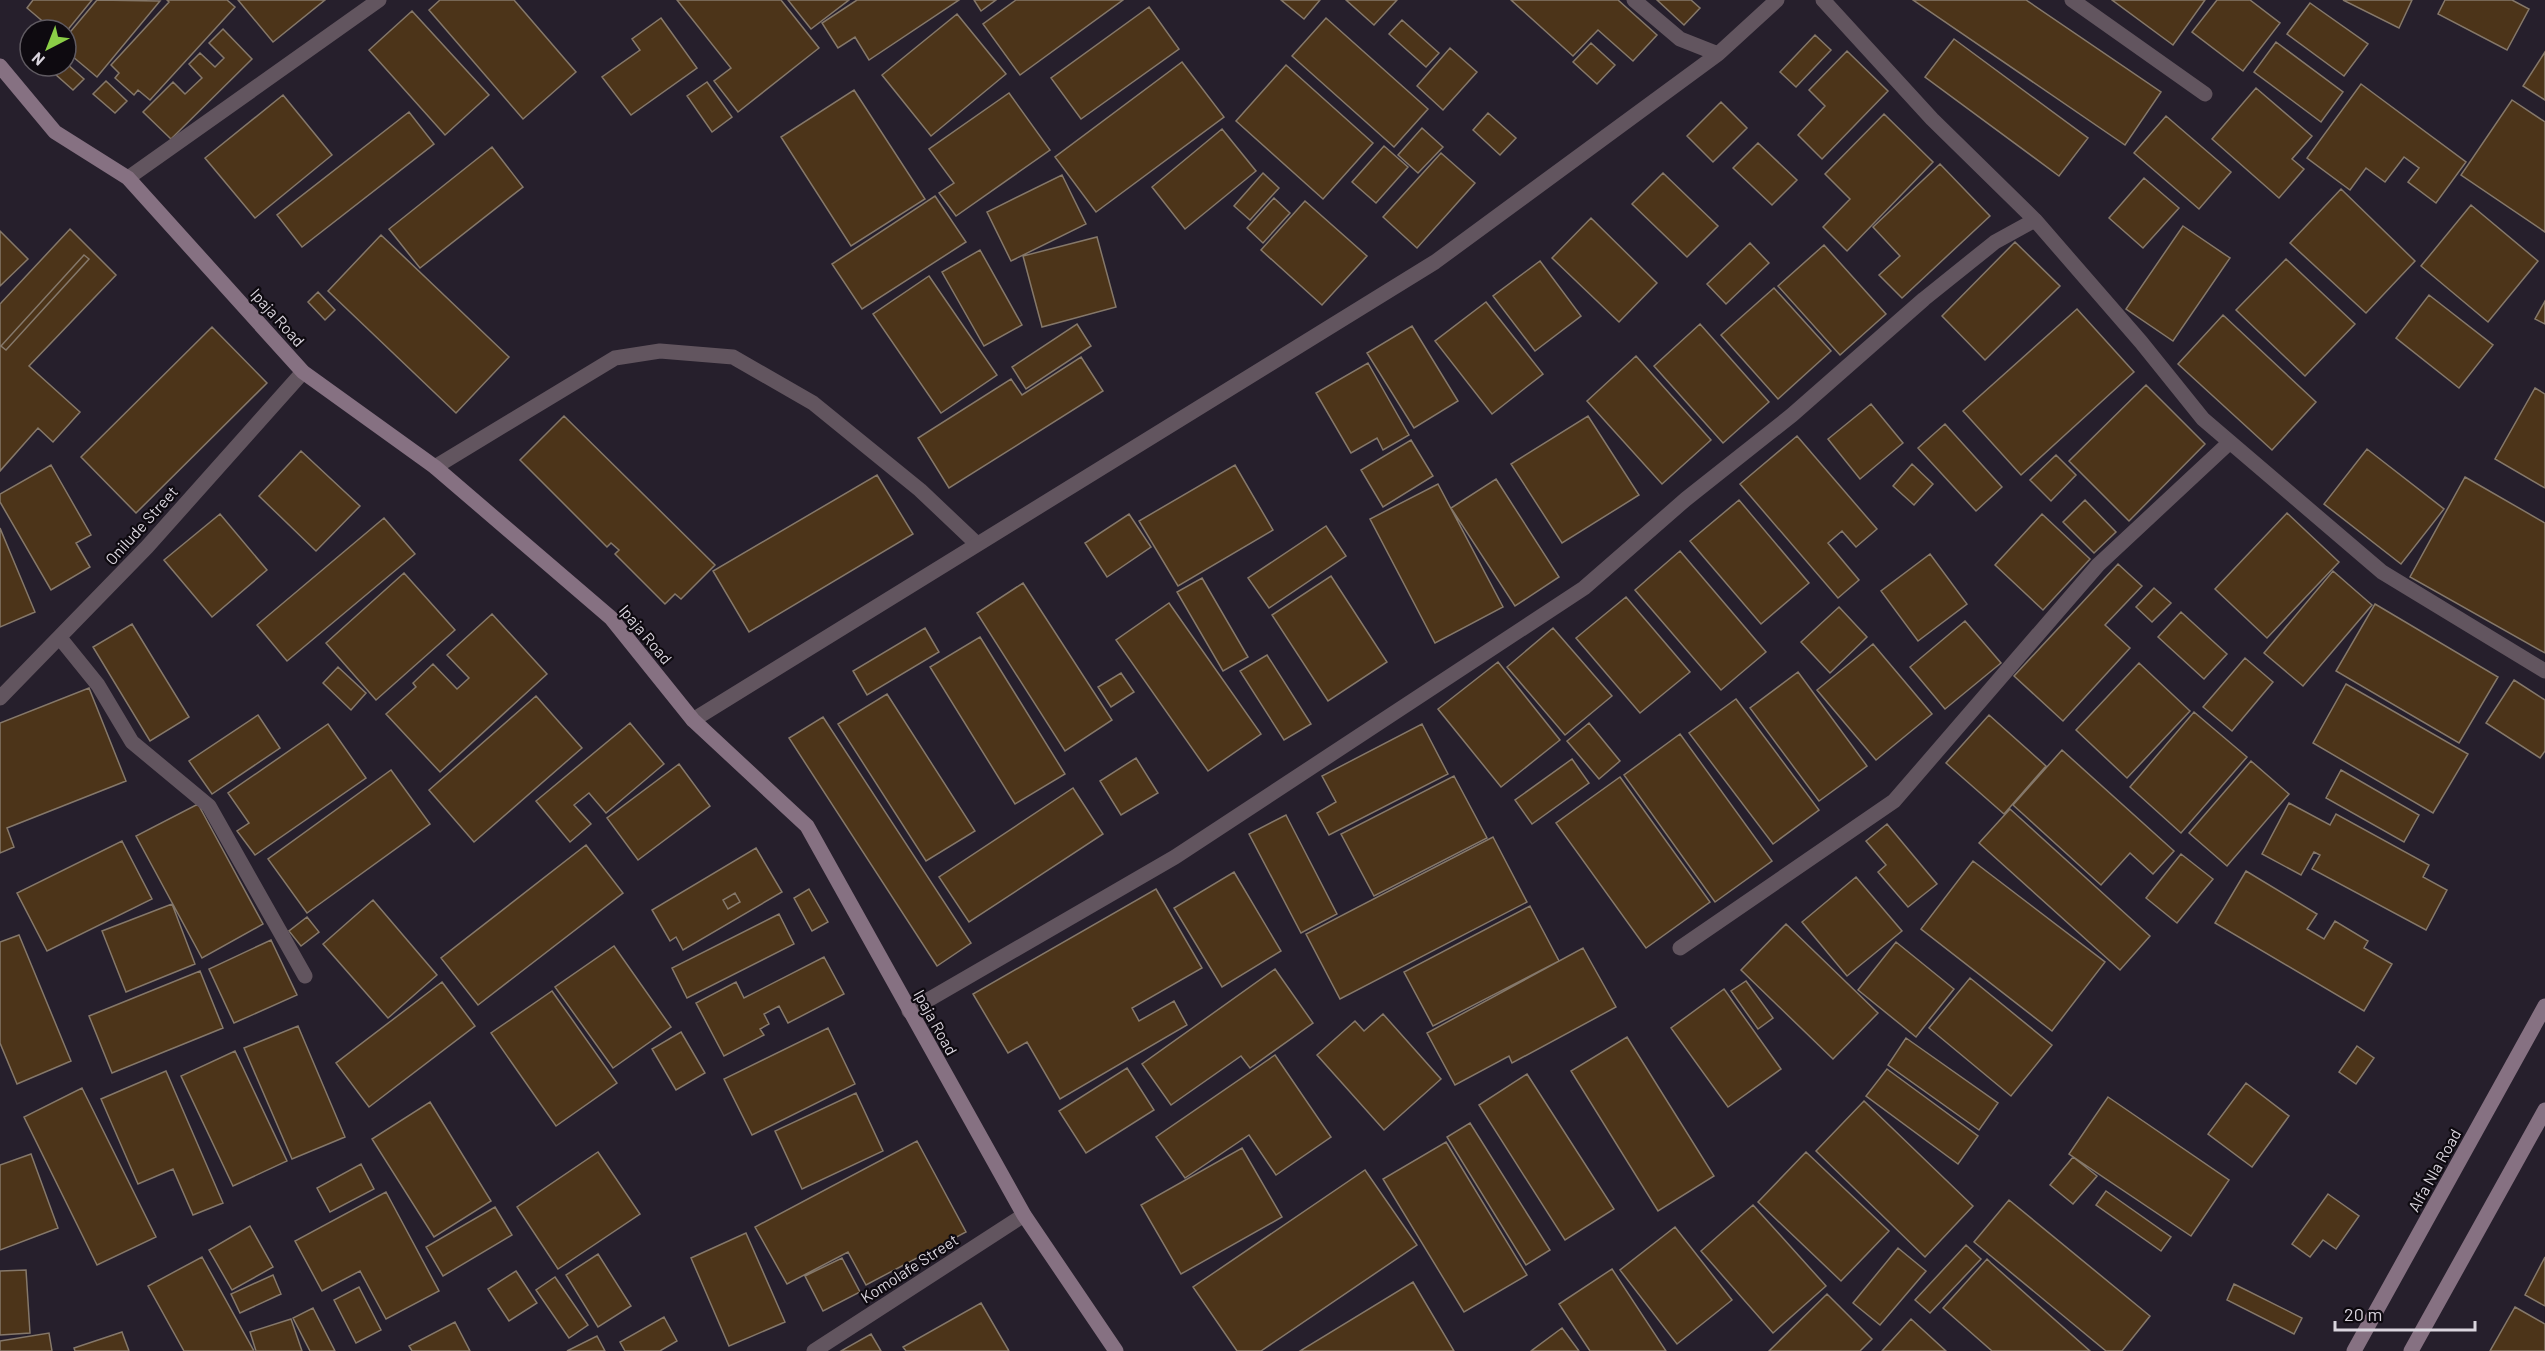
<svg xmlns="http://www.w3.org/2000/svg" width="2545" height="1351" font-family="Barlow,sans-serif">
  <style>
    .building { fill: #4c3419; stroke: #85786a; stroke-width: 1.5; fill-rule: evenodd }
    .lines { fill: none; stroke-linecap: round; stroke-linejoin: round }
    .lane { stroke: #62555f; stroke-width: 15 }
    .street { stroke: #62555f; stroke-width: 15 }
    .secondary { stroke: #867182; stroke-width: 15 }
    .labels { text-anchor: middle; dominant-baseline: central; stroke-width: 4.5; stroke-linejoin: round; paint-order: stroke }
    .street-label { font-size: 16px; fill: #dad5de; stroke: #0e0a10 }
  </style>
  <rect width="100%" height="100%" fill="#261f2c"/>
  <path class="building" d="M33,0H92L66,32L53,30L27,8Z
    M97,0L160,1L97,77L66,51V37Z
    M167,0H227L235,7L150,100L138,90L134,95L115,78L119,73L111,65L169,2Z
    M238,0H325L273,42Z
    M440,0H514L576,72L523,119L429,10Z
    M677,0H781L819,48L738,112L714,81L731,68Z
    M788,0H849L811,29Z
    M857,0H959L869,60L855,37L838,48L822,23Z
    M974,0H996L981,11Z
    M1016,0H1123L1020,75L983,24Z
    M1281,0H1320L1304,19Z
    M1346,0H1397L1374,25Z
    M1511,0H1618L1657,35L1633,61L1598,30L1573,56Z
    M1657,0H1691L1700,8L1684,25Z
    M1913,0H2026L2161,92L2125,145Z
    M2112,0H2205L2173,45Z
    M2217,0H2250L2280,23L2243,71L2192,32Z
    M2343,0H2412L2399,28Z
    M2445,0H2512L2529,9L2507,50L2438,14Z
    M2310,3L2368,44L2344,76L2287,34Z
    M1149,7L1179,49L1081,119L1051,78Z
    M412,11L489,95L445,135L369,50Z
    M957,14L1006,74L931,136L882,75Z
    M661,18L697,68L631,115L602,77L640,50L632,39Z
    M1326,18L1428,109L1394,147L1292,56Z
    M1402,20L1439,53L1426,67L1389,34Z
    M223,29L252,59L171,139L143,112L173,82L185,94L202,78L189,64L200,53L215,67L224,58L209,43Z
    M1815,35L1831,50L1796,87L1780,72Z
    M1954,39L2088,138L2059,176L1925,77Z
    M2276,42L2343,92L2321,122L2254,72Z
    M1591,43L1615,65L1597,84L1573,62Z
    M1450,48L1477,72L1443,110L1417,86Z
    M1847,51L1888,91L1822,159L1798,135L1825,106L1809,90Z
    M2545,52V100L2523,86Z
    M1182,62L1224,117L1096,212L1055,157Z
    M66,63L84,79L73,90L46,66H66Z
    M1286,65L1373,143L1323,199L1236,121Z
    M106,81L127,101L115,113L93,94Z
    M707,82L732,117L712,132L687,96Z
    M2361,84L2466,162L2436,203L2408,182L2419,168L2404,157L2385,182L2366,168L2350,190L2307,158Z
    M2256,88L2312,136L2292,159L2304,169L2279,198L2212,139Z
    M854,90L925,199L851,246L781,137Z
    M1009,93L1050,150L956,216L939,193L954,183L929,149Z
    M283,95L332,155L255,218L205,158Z
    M2512,100L2545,122V232L2461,175Z
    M1721,102L1747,128L1713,162L1687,136Z
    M409,112L434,144L302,247L277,215Z
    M1488,113L1516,138L1500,155L1473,130Z
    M1884,114L1933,162L1847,251L1823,227L1850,199L1825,174Z
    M2166,116L2231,172L2199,209L2134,153Z
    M1422,128L1443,147L1418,173L1398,155Z
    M1222,129L1256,171L1185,229L1152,187Z
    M1758,143L1797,180L1772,205L1733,168Z
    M1384,146L1408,167L1376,203L1352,182Z
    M492,147L523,187L420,268L389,229Z
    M1441,153L1475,183L1417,248L1383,217Z
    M1940,164L1990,216L1902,298L1879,275L1900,256L1873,227Z
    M1263,173L1279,188L1250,220L1234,206Z
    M1663,173L1718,226L1687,257L1632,204Z
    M1062,175L1086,224L1011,261L987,212Z
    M2144,178L2179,208L2143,248L2109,218Z
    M2341,189L2415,261L2366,313L2290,243Z
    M935,196L966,242L862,309L832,264Z
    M1274,198L1290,213L1263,243L1247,228Z
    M1305,201L1367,256L1322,305L1261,250Z
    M2471,205L2538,261L2488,322L2421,266Z
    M1591,218L1657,283L1619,322L1552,258Z
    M2183,226L2230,258L2173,341L2126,309Z
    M70,229L116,275L29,366L80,412L53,442L38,428L0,471V304ZM84,255L89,259L6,350L1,346Z
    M0,231L28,259L0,286Z
    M381,235L509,357L456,413L328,291Z
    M1097,237L1116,307L1042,327L1023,256Z
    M2015,242L2060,286L1985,360L1942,316Z
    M1750,243L1769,263L1726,304L1707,284Z
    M1824,245L1886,314L1840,355L1778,286Z
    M980,250L1022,325L984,346L942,272Z
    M84,255L89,259L6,350L1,346Z
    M2286,259L2355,324L2305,376L2236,310Z
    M1540,261L1581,316L1535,351L1493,296Z
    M929,276L997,375L941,413L873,314Z
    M1774,288L1831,351L1778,399L1721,335Z
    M318,292L335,310L325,320L308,302Z
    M2429,295L2493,345L2459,388L2396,338Z
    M2545,301V324L2535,319Z
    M1486,302L1543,374L1492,414L1435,341Z
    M2077,309L2134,372L2021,475L1963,411Z
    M2223,315L2316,402L2272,450L2178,364Z
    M1077,324L1091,346L1026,389L1012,367Z
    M1700,324L1769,402L1723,443L1654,366Z
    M1412,326L1458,401L1414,428L1367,353Z
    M212,327L267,383L136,513L81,457Z
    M1636,356L1711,440L1662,484L1587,401Z
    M1081,357L1103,391L949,488L918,438L1011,379L1022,395Z
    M1368,363L1409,435L1383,450L1377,438L1351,453L1316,393Z
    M2146,385L2205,444L2129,521L2069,461Z
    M2535,388L2545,394V488L2495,459Z
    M1871,404L1903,443L1860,479L1828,439Z
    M564,416L715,565L681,599L675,594L665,604L615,554L619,550L611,543L607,547L520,460Z
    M1588,416L1639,495L1562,543L1511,464Z
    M1945,424L2002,487L1976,511L1918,448Z
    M1797,436L1877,529L1856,547L1842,531L1828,543L1859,580L1838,598L1740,484Z
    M1411,440L1433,476L1383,507L1361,470Z
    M2367,449L2444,509L2401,564L2324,504Z
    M301,451L360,506L316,551L259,496Z
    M2056,455L2076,475L2051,501L2030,480Z
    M1912,464L1933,484L1914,505L1893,486Z
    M51,465L91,535L76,543L90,567L51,590L0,502V494Z
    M1235,465L1273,530L1178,586L1139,521Z
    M877,475L913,534L749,632L713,571Z
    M2465,477L2545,523V653L2410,577Z
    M1496,479L1559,577L1515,606L1451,508Z
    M1438,484L1503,607L1435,643L1370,519Z
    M1739,500L1809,583L1761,624L1690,541Z
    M2085,500L2116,532L2094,553L2063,522Z
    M2287,513L2339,562L2267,638L2215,589Z
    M220,514L267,570L212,617L164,560Z
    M1129,514L1151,547L1107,577L1085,543Z
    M2042,514L2090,559L2043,610L1995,565Z
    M384,518L415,554L287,661L257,625Z
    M1326,526L1346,556L1269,608L1248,578Z
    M0,528L35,612L0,627Z
    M1680,551L1766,652L1721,690L1635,590Z
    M1930,554L1967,604L1918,641L1881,591Z
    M2118,564L2142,586L2105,625L2130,648L2063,721L2014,676Z
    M2333,571L2372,605L2303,686L2264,653Z
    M404,573L455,630L376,700L326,643Z
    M1331,576L1387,662L1328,701L1272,615Z
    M1202,578L1248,657L1223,671L1177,592Z
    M1023,583L1112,720L1065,751L977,613Z
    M2154,588L2171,603L2152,622L2136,607Z
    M1626,597L1690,672L1640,713L1576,638Z
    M1169,603L1261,734L1208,771L1116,640Z
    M2375,604L2498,677L2459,743L2336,671Z
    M1839,607L1867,637L1830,673L1801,642Z
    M2181,612L2227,654L2204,679L2158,637Z
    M492,614L547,674L440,772L386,714L416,687L413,683L433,664L457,689L469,678L447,655Z
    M1965,621L2001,663L1945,709L1910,667Z
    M132,624L189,717L150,741L93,647Z
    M925,628L939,652L867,695L853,671Z
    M1553,628L1612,696L1565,735L1507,667Z
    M980,637L1065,774L1015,804L930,667Z
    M1873,644L1932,714L1876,760L1817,690Z
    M1267,655L1311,724L1284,740L1240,671Z
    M2245,658L2273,682L2232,731L2203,707Z
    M1498,662L1560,740L1501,787L1438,709Z
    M2139,663L2190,711L2127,778L2076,730Z
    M338,667L366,693L351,710L323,683Z
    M1798,672L1867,766L1819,801L1750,708Z
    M1121,673L1134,692L1111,707L1098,687Z
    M2514,680L2545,700V751L2540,758L2486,723Z
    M2346,684L2468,754L2433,813L2313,743Z
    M89,688L126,781L7,828L14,847L0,853V723Z
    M887,694L975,831L926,861L838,724Z
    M536,696L582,748L474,842L429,790Z
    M1736,699L1819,810L1773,844L1689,733Z
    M2194,712L2247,757L2181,833L2130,787Z
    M258,715L280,748L212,794L189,761Z
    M1989,715L2046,766L2004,814L1946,763Z
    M823,717L971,943L937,966L789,738Z
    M630,723L664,764L606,813L589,793L574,805L591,824L570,842L536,801Z
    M1589,723L1620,761L1599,779L1567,741Z
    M328,724L366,778L255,855L237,831L249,823L228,793Z
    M1422,724L1448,774L1329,835L1317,813L1336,802L1322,776Z
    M1680,734L1772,861L1715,902L1624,775Z
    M2062,750L2174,851L2153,874L2130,853L2101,885L2013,805Z
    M1136,758L1158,793L1121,815L1100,781Z
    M1572,759L1589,783L1532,824L1515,800Z
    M2251,761L2289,794L2227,866L2189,833Z
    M679,764L710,806L638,860L607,818Z
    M391,770L430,824L307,913L268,859Z
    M2341,770L2419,815L2404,842L2326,798Z
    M1454,776L1487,838L1374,896L1341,834Z
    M1620,777L1710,902L1646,948L1556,823Z
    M1073,788L1103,834L969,922L939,877Z
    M2289,803L2330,825L2336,814L2429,865L2423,877L2447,890L2426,930L2312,869L2320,855L2314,852L2301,875L2262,854Z
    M198,804L263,924L202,958L136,836Z
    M2010,809L2150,936L2120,970L1979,843Z
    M1286,815L1337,914L1301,933L1249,834Z
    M1887,824L1937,884L1908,907L1878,872L1886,865L1866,841Z
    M1493,837L1527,902L1340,999L1306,934Z
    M122,841L152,899L47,951L17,893Z
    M586,845L623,893L478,1005L441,958Z
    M756,848L782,892L683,950L676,937L670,941L652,910ZM735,893L740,902L728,909L723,900Z
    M2181,854L2213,879L2177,923L2146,898Z
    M1973,861L2105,962L2052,1031L1921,929Z
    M2246,871L2317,914L2307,929L2324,939L2335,921L2368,941L2364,948L2392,964L2364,1011L2215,923Z
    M1234,872L1281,951L1222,987L1174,908Z
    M1856,877L1902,931L1847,976L1802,922Z
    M809,889L828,922L812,931L794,898Z
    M1156,889L1202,968L1132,1008L1139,1021L1174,1001L1187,1025L1060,1099L1027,1042L1008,1053L973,994Z
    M735,893L740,902L728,909L723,900Z
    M373,900L437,975L388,1018L323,944Z
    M172,904L195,964L126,992L102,931Z
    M1530,906L1559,961L1433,1026L1404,972Z
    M779,914L794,944L687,998L672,968Z
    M307,917L319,932L301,946L289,931Z
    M1786,924L1878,1013L1833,1059L1741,970Z
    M19,935L71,1061L17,1084L0,1043V942Z
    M271,940L297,995L234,1023L209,969Z
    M1896,942L1954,989L1916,1037L1858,990Z
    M614,946L671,1027L613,1068L555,987Z
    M1583,948L1616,1007L1512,1063L1509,1056L1455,1085L1427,1033Z
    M824,957L844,994L788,1023L779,1006L764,1014L769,1024L760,1029L764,1035L724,1056L696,1003L736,982L744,998Z
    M1275,969L1313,1023L1250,1068L1241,1056L1171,1105L1142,1064Z
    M200,971L223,1028L112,1073L89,1016Z
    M1970,978L2052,1045L2011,1096L1929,1028Z
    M1746,981L1773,1018L1758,1029L1731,991Z
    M442,982L475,1026L369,1107L336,1063Z
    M1724,989L1781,1069L1728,1107L1671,1028Z
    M552,991L617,1083L556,1126L491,1033Z
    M1383,1014L1441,1079L1384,1130L1317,1055L1355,1021L1364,1031Z
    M298,1026L345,1137L292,1159L244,1048Z
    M828,1028L855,1084L752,1135L724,1079Z
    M681,1032L705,1073L676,1090L652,1049Z
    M1627,1037L1714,1176L1658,1211L1571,1071Z
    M1906,1038L1998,1103L1979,1130L1888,1065Z
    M2357,1046L2374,1058L2356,1084L2339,1072Z
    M235,1051L287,1161L233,1186L181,1076Z
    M1275,1055L1331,1137L1276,1175L1249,1135L1185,1178L1156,1137Z
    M1127,1068L1154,1110L1086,1153L1059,1111Z
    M1887,1069L1978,1136L1958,1164L1866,1096Z
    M166,1071L223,1203L193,1215L173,1169L138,1184L101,1099Z
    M1527,1074L1614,1209L1565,1240L1479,1105Z
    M2246,1083L2289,1116L2252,1167L2208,1134Z
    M82,1088L156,1237L97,1265L24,1117Z
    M856,1093L883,1151L802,1189L775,1131Z
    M2108,1097L2229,1180L2191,1236L2069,1154Z
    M1864,1101L1973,1206L1925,1257L1816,1151Z
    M430,1102L491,1201L434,1237L372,1139Z
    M1470,1123L1550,1250L1526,1265L1447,1137Z
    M917,1141L966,1232L866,1285L848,1252L787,1284L755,1227Z
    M1446,1142L1527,1275L1464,1312L1383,1179Z
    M1242,1148L1282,1217L1181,1274L1141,1205Z
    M598,1152L640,1214L558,1269L517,1207Z
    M1806,1152L1889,1231L1841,1281L1758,1202Z
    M31,1154L58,1228L0,1250V1165Z
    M2073,1157L2097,1176L2073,1204L2050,1185Z
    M361,1164L374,1189L330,1212L317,1188Z
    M1365,1170L1417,1245L1261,1351H1237L1193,1287Z
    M2106,1191L2171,1237L2161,1251L2096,1205Z
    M386,1192L439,1291L386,1319L360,1271L322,1291L295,1241Z
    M2328,1194L2359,1216L2336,1249L2323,1240L2310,1257L2292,1244Z
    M2009,1200L2150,1316L2122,1351H2106L1974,1242Z
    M1753,1205L1826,1286L1773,1333L1701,1251Z
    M495,1207L512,1235L443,1276L426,1247Z
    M250,1226L273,1267L232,1290L209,1250Z
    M1675,1227L1732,1300L1677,1344L1620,1270Z
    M746,1233L785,1322L729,1346L691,1258Z
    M1966,1245L1981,1259L1930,1313L1915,1300Z
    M1898,1248L1926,1271L1880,1325L1853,1303Z
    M598,1254L631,1306L598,1327L566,1275Z
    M202,1257L254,1351H184L148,1286Z
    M2545,1257V1306L2525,1295Z
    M842,1258L860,1292L823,1311L805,1276Z
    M1987,1259L1991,1263L2090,1351H1992L1943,1308Z
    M1612,1269L1666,1351H1590L1559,1304Z
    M26,1270L30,1333L0,1335V1271Z
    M516,1271L537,1303L509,1321L488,1289Z
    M273,1275L281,1294L240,1313L231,1294Z
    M555,1277L588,1325L569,1338L536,1290Z
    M1413,1282L1454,1351H1300Z
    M2234,1284L2302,1318L2294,1334L2227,1300Z
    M359,1287L381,1330L356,1343L334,1300Z
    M1827,1294L1872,1339L1860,1351H1769Z
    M981,1303L1009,1351H906L903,1347Z
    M2515,1307L2545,1324V1351H2490Z
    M313,1308L335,1351H310L293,1318Z
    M664,1317L677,1341L660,1351H625L620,1342Z
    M291,1319L302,1351H256L250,1332Z
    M1911,1319L1946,1351H1882Z
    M455,1322L470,1351H412L409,1346Z
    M1562,1328L1579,1351H1531Z
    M122,1332L129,1351H75L74,1348Z
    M49,1333L52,1351H0V1341Z
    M871,1334L881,1351H841Z
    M597,1336L605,1351H567Z"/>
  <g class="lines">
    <path class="lane" d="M435,467L615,358L660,351L733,357L813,403L920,490L977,544"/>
    <path class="street" d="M1634,0L1680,39L1718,54
      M1823,0L1932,119L2035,220L2141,342L2203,419L2382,572L2545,671
      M2072,0L2205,94
      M128,178L379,0
      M60,638L98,685L132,742L209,806L305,976
      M0,698L147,547L303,372
      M693,720L1435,262L1718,54L1777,0
      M1680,948L1894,801L2098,565L2230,442
      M909,1011L1175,857L1584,588L1686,499L1792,415L1924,299L1995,242L2035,220
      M814,1351L1024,1215"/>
    <path class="secondary" d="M0,66L55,132L128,178L303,372L435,467L611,618L693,720L807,826L1024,1215L1116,1351
      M2354,1351L2545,1006
      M2411,1351L2545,1110"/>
  </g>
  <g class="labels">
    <g class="street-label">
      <text transform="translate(278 317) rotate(48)">Ipaja Road</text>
      <text transform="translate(141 525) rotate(-48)">Onilude Street</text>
      <text transform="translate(646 634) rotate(50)">Ipaja Road</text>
      <text transform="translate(936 1022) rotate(61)">Ipaja Road</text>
      <text transform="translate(2434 1170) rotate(-61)">Alfa Nla Road</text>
      <text transform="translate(909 1268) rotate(-33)">Komolafe Street</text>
    </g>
  </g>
  <g transform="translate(48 48) rotate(222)"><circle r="28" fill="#0e0a10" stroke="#605b62" stroke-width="1.5"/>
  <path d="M0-4.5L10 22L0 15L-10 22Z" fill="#8bce47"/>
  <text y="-9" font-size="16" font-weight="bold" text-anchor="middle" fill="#dad5de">N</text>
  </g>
  <path d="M2335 1321v9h140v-9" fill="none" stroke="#dad5de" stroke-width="3"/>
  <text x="2344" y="1321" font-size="18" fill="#dad5de" stroke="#0e0a10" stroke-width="4.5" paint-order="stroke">20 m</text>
</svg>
